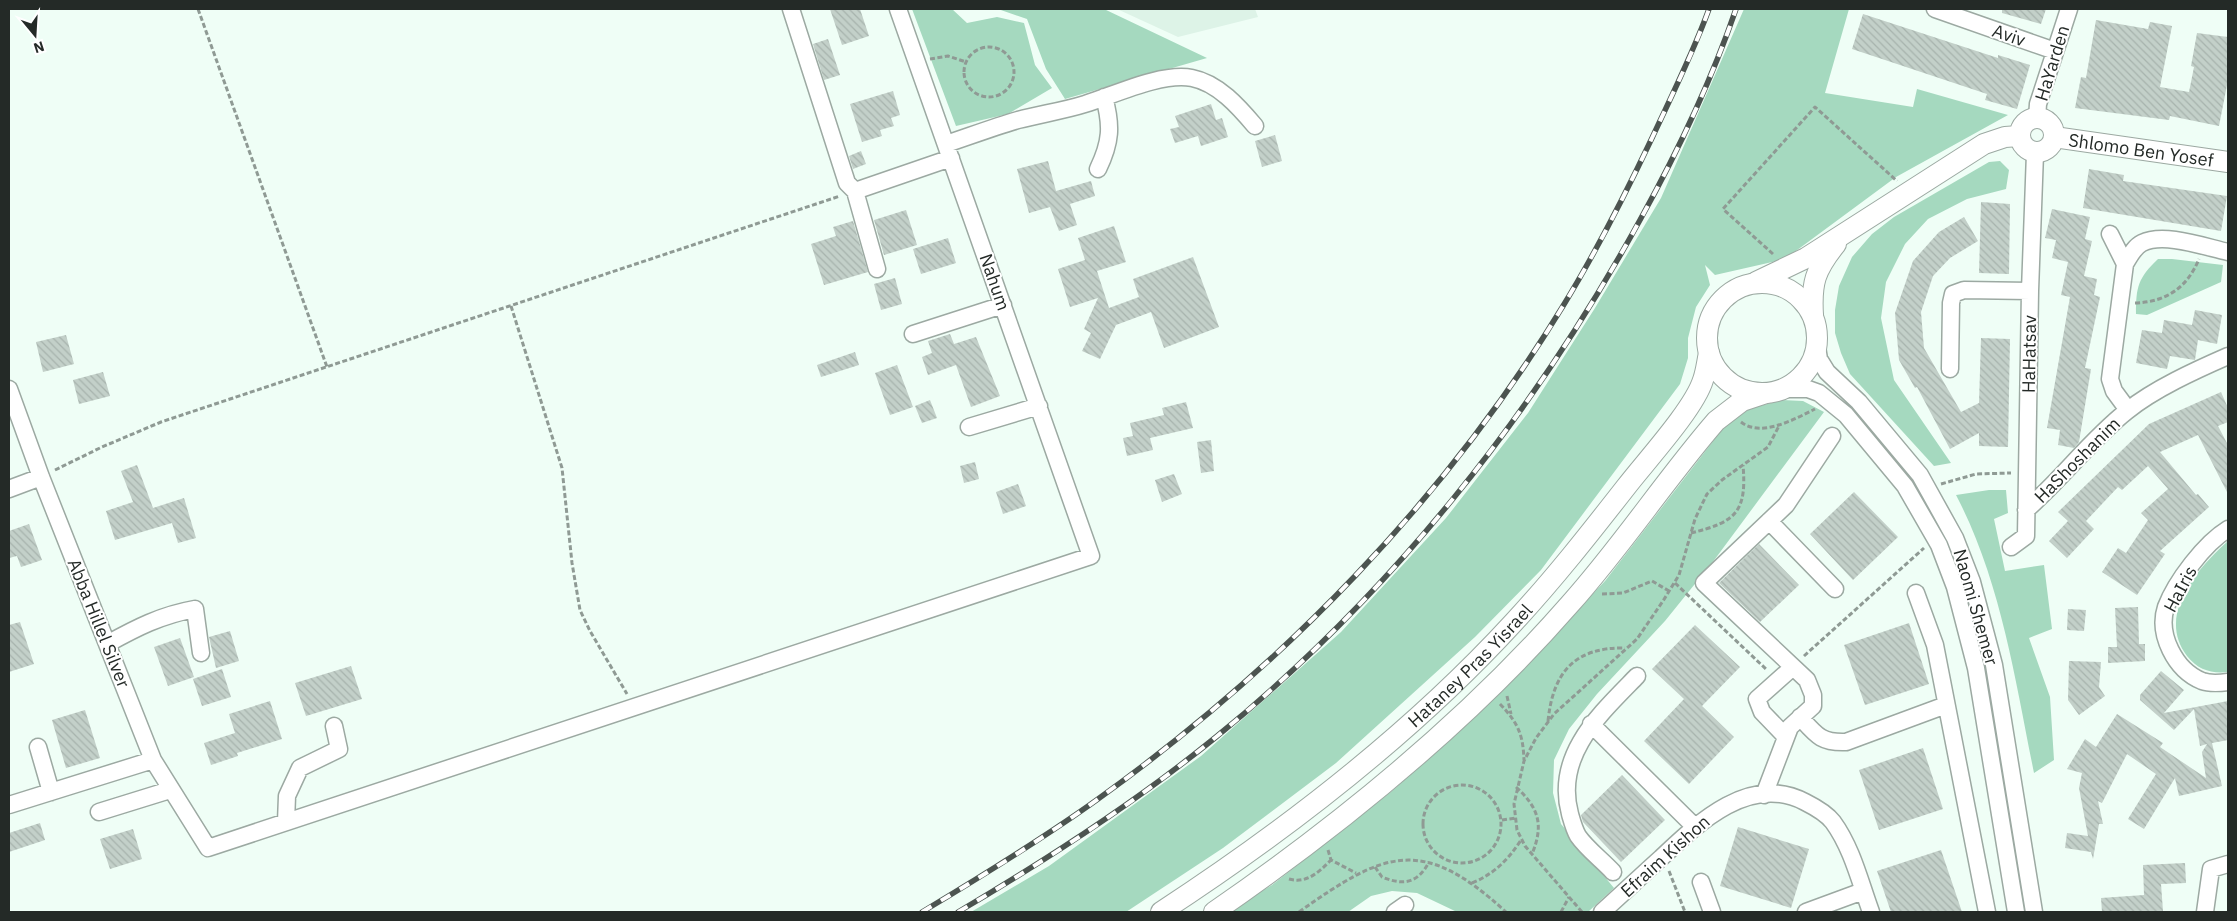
<svg xmlns="http://www.w3.org/2000/svg" width="2237" height="921" font-family="'IBM Plex Sans',sans-serif">
  <style>
    .built { fill: #ddf3e7 }
    .green { fill: #a5d9bf }
    .building { fill: url(#building-back-hatch) }
    .lines { fill: none; stroke-linecap: round; stroke-linejoin: round }
    .minor-casing { stroke: #9ca9a2; stroke-width: 19 }
    .major-casing { stroke: #9ca9a2; stroke-width: 22 }
    .path { stroke: #8f9a94; stroke-width: 3; stroke-dasharray: 5 2.5; stroke-linecap: butt }
    .minor { stroke: #fff; stroke-width: 16 }
    .major { stroke: #fff; stroke-width: 20 }
    .rail-casing { stroke: #4c5450; stroke-width: 5.5 }
    .rail { stroke: #fff; stroke-width: 4; stroke-dasharray: 11; stroke-linecap: butt }
    .labels { text-anchor: middle; dominant-baseline: central; stroke-width: 4; stroke-linejoin: round; paint-order: stroke }
    .street-label { font-size: 18px; fill: #242a27; stroke: #fff }
  </style>
  <defs>
    <pattern id="building-back-hatch" width="6" height="6" patternUnits="userSpaceOnUse" patternTransform="scale(1.25)"><rect width="6" height="6" fill="#c3d0c9"/><path d="M-1 5l2 2M0 0l6 6M5-1l2 2" fill="none" stroke="#a7b3ad"/></pattern>
  </defs>
  <rect width="100%" height="100%" fill="#effef6"/>
  <path class="built" d="M1117,9H1255L1258,17L1178,37Z"/>
  <path class="green" d="M912,9H952L967,23L997,17L1024,23L1035,65L1052,88L1008,114L956,126Z
    M998,9H1104L1207,58L1065,99L1046,69L1027,19Z
    M1744,9H1849L1825,93L1913,107L1917,89L2008,115L1896,177L1785,259L1715,275L1705,265L1710,285L1696,307L1688,338V358L1680,384L1541,570L1475,637L1336,763L1223,848L1126,912H971L1049,866L1201,756L1341,632L1446,518L1528,413L1595,308L1661,198Z
    M2000,161L2009,170L2006,189L1967,199L1928,219L1905,244L1886,282L1881,318L1894,380L1951,463L1934,466L1850,374L1841,353L1835,333V310L1839,286L1852,257L1872,234L1894,217L1989,162Z
    M2158,259H2172L2223,265L2221,282L2147,315L2136,314C2136,287 2138,278 2158,259Z
    M1782,400L1803,401L1824,412L1715,559L1665,621L1597,694L1569,729L1554,760L1553,793L1561,824L1614,888L1588,912H1457L1417,893L1392,891L1371,896L1348,912H1227L1272,885L1392,791L1479,713L1605,581L1724,427L1749,409Z
    M1989,490H2006L2008,513L1994,519L2005,571L2044,565L2052,629L2029,638L2050,697L2054,760L2034,773C2015,679 2001,581 1956,495Z
    M2228,541V672C2212,674 2198,670 2187,656C2156,615 2197,569 2228,541Z"/>
  <path class="building" d="M830,9H860L869,36L842,45Z
    M2002,9H2046L2041,24L2002,13Z
    M1863,14L1998,58V55L2030,65L2017,109L1985,100L1987,94L1852,49Z
    M2096,20L2148,29L2150,22L2172,26L2160,87L2189,92L2194,67L2191,66L2197,33L2228,37V80L2219,126L2170,116L2169,120L2075,108L2081,77L2086,78Z
    M828,39L840,75L824,80L813,44Z
    M893,91L900,115L891,118L894,126L880,130L882,136L862,142L850,104Z
    M1211,104L1216,120L1222,118L1228,137L1201,146L1198,136L1175,143L1170,129L1179,127L1175,116Z
    M1275,135L1282,161L1262,167L1255,141Z
    M861,151L866,164L853,169L849,156Z
    M1048,161L1056,191L1091,181L1095,196L1070,204L1077,225L1059,231L1050,207L1029,213L1017,169Z
    M2089,169L2124,175L2123,181L2227,196L2221,231L2083,208Z
    M1981,202L2010,204L2009,274L1979,273Z
    M2052,209L2090,217L2085,239L2092,241L2084,276L2097,279L2094,295L2100,297L2085,368L2091,369L2079,442L2074,448L2058,445L2060,430L2047,428L2070,297L2061,295L2068,262L2052,258L2056,240L2045,238Z
    M906,210L917,245L884,255L874,220Z
    M1964,217L1978,241L1950,258L1933,276L1921,312L1924,348L1961,412L1979,403L1981,338L2010,339L2008,447L1979,446V433L1950,449L1917,387L1915,388L1899,360L1895,313L1913,261L1939,232Z
    M853,221L868,272L824,285L811,244L836,236L833,227Z
    M1114,226L1126,262L1097,271L1109,308L1139,297L1133,279L1193,257L1219,327L1164,348L1151,312L1116,325L1100,359L1082,351L1091,333L1084,329L1098,298L1070,307L1058,269L1085,260L1078,238Z
    M948,238L956,263L921,274L913,249Z
    M895,278L902,304L881,310L874,284Z
    M2195,310L2222,315L2217,344L2198,340L2195,360L2170,356L2167,369L2136,363L2142,330L2162,333L2164,320L2192,325Z
    M950,334L954,344L976,337L1000,396L971,407L956,365L928,375L922,357L932,353L928,341Z
    M66,335L74,364L43,372L36,342Z
    M855,352L859,365L821,377L817,365Z
    M897,365L913,407L890,415L875,373Z
    M103,372L110,396L79,404L73,380Z
    M2221,392L2228,408V422L2218,426L2228,445V494L2198,435L2160,452L2196,495L2198,494L2209,507L2160,551L2165,554L2137,595L2102,572L2118,548L2126,553L2148,520L2141,513L2168,489L2148,466L2122,490L2118,487L2086,521L2094,529L2067,558L2049,541L2068,521L2058,512L2149,424Z
    M930,400L937,418L922,423L915,406Z
    M1186,402L1193,428L1150,438L1153,450L1127,456L1123,438L1133,436L1130,423L1164,415L1162,408Z
    M1211,440L1214,471L1201,473L1197,442Z
    M975,462L979,479L964,483L960,466Z
    M137,465L153,508L184,498L196,538L178,543L172,523L115,540L106,511L133,502L121,471Z
    M1174,474L1182,494L1162,502L1155,480Z
    M1018,484L1026,506L1003,514L996,492Z
    M1854,492L1898,537L1853,580L1810,534Z
    M29,524L42,560L21,567L17,556L9,558V531Z
    M1759,544L1799,585L1760,622L1719,583Z
    M2138,607L2139,644H2145V661L2108,663V647H2117L2115,608Z
    M2068,609L2086,610L2084,631L2067,630Z
    M20,622L34,664L9,672V625Z
    M1909,623L1929,684L1865,705L1844,645Z
    M1695,625L1740,667L1702,706L1734,737L1689,784L1644,741L1684,699L1652,669Z
    M230,631L239,661L216,668L209,637Z
    M180,638L194,677L168,686L154,647Z
    M2069,661L2101,662L2099,687L2105,696L2079,715L2068,700Z
    M351,666L362,699L306,716L295,683Z
    M222,669L231,697L202,706L193,679Z
    M2161,671L2184,690L2164,713L2228,701V740L2212,743L2222,786L2179,796L2175,778L2144,829L2128,819L2156,774L2127,754L2102,803L2098,801L2103,824H2099L2093,859L2091,852L2065,848L2067,833L2088,836L2079,788L2082,773L2067,769L2085,739L2096,747L2117,714L2163,743L2160,747L2206,778L2202,752L2207,744L2200,746L2194,709L2174,730L2140,700V695Z
    M270,701L282,739L237,753L238,756L211,765L204,743L235,733L229,714Z
    M85,710L100,758L66,768L52,720Z
    M1923,748L1943,809L1879,830L1859,770Z
    M1622,775L1665,820L1621,862L1583,822L1581,815Z
    M40,823L45,840L9,852V833Z
    M1738,827L1809,849L1791,908L1720,886Z
    M133,829L142,859L110,869L100,839Z
    M1941,850L1962,912H1891L1877,871Z
    M2185,863L2186,883L2161,884L2163,911L2102,912L2101,898L2144,895L2143,865Z"/>
  <g class="lines">
    <g class="minor-casing">
      <path id="minor" d="M791,9L847,183L855,191
        M1935,9L2055,51
        M2037,118L2038,104L2069,9
        M946,144C970,136 994,127 1018,120C1040,114 1063,111 1085,104C1114,95 1162,72 1192,78C1218,83 1239,107 1255,126
        M1098,169C1111,142 1112,126 1104,97
        M2110,234L2125,264
        M877,269L855,191L951,158
        M913,334L1003,305
        M1817,347L1819,359L1827,372L1859,402L1920,475L1955,538L1972,582L1994,665L2034,912
        M1950,369L1951,303L1953,294L1964,290L2030,291
        M9,389L41,477L153,760L208,848L1091,556L898,9
        M1785,389H1808L1819,393L1846,415L1905,486L1939,545L1955,587L1976,668L2016,912
        M2128,410L2114,391L2110,379L2125,264C2130,256 2134,247 2142,243C2164,232 2205,247 2228,252
        M969,427L1039,406
        M9,489L41,477
        M2026,510C2062,479 2090,440 2127,411C2154,389 2196,370 2228,356
        M1769,521L1835,589
        M2228,529C2205,543 2176,581 2166,607C2157,634 2175,670 2202,681C2210,684 2220,683 2228,682
        M2011,547L2026,536L2030,291L2035,153
        M1916,593L1935,645L1987,912
        M107,644C136,628 161,615 195,609L201,653
        M1800,717C1816,735 1821,743 1846,742L1946,705
        M1591,724L1695,827
        M1786,737L1762,712L1757,699L1793,667
        M38,747L51,792
        M1764,795L1790,727L1813,706V695L1807,680L1704,583L1786,505L1832,436
        M9,805L153,760
        M99,812L170,790
        M286,822L287,796L300,768L339,749L334,726
        M1613,872C1602,860 1587,849 1578,836C1574,829 1572,821 1570,814C1554,755 1600,714 1637,676
        M1701,882L1712,912
        M1395,912L1405,905
        M1602,912C1622,894 1641,876 1661,858C1698,823 1750,773 1805,802C1815,807 1826,813 1833,822C1852,848 1860,882 1871,912
        M1806,912L1863,891
        M2205,912L2211,869L2228,864"/>
    </g>
    <g class="major-casing">
      <g id="major">
        <circle cx="2037" cy="135" r="17"/>
        <path id="s1" d="M2054,137L2228,162"/>
        <path d="M1756,282L1806,258L1984,144L2005,137L2019,136"/>
        <circle cx="1762" cy="338" r="55"/>
        <path d="M1813,315C1811,283 1815,270 1836,244"/>
        <path id="s2" d="M1161,912C1285,831 1414,731 1514,622C1554,579 1590,533 1626,487C1646,461 1694,409 1703,380C1706,372 1707,362 1709,353"/>
        <path d="M1214,912C1343,823 1467,722 1570,604C1622,546 1665,480 1716,421L1742,401L1766,393"/>
      </g>
    </g>
    <path class="path" d="M198,9L327,367
      M964 72a25 25 0 1 1 50 0a25 25 0 1 1-50 0Z
      M930,59L948,56L966,62
      M1773,254L1723,209L1815,107L1897,181
      M2135,303C2166,302 2187,288 2199,259
      M511,306L562,468L572,563L580,610L590,631L627,694
      M1741,422C1761,438 1795,419 1815,409
      M55,470L102,447L161,422L840,196
      M1941,484L1976,474L2011,473
      M1691,533C1736,522 1747,512 1743,465
      M1675,583L1767,670
      M1602,594L1623,593L1652,581L1669,591
      M1804,656L1924,548
      M1507,696L1511,714
      M1500,704C1518,723 1523,734 1524,760
      M1548,721C1553,672 1575,647 1625,648
      M1423 824a39 39 0 1 1 78 0a39 39 0 1 1-78 0Z
      M1516,787C1539,808 1544,825 1532,854
      M1502,820L1516,818
      M1328,850L1331,860L1356,873
      M1375,867L1382,877C1404,886 1418,883 1429,862
      M1669,871L1685,912
      M1289,879C1307,884 1319,872 1331,860
      M1472,883C1494,874 1508,860 1521,840
      M1299,912C1385,851 1422,835 1506,912
      M1561,912L1569,897
      M1582,912L1525,846L1517,830L1514,804L1524,761L1536,738L1554,714L1637,639L1663,601L1679,575L1695,519L1707,494L1722,480L1768,447L1780,424"/>
    <use href="#minor" class="minor"/>
    <use href="#major" class="major"/>
    <g class="rail-casing">
      <path id="rail" d="M922,912C982,876 1041,840 1098,799C1282,667 1445,500 1563,306C1596,252 1625,195 1652,138C1672,95 1693,53 1709,9
        M958,912C1048,859 1135,803 1216,737C1390,595 1532,417 1640,220C1677,153 1711,82 1736,9"/>
    </g>
    <use href="#rail" class="rail"/>
  </g>
  <g class="labels">
    <g class="street-label">
      <text transform="translate(2009 35) rotate(19)">Aviv</text>
      <text transform="translate(2052 63) rotate(-73)">HaYarden</text>
      <text stroke="none"><textPath href="#s1" startOffset="88">Shlomo Ben Yosef</textPath></text>
      <text transform="translate(995 282) rotate(71)">Nahum</text>
      <text transform="translate(2029 354) rotate(-89)">HaHatsav</text>
      <text transform="translate(2077 460) rotate(-45)">HaShoshanim</text>
      <text transform="translate(2180 589) rotate(-62)">HaIris</text>
      <text transform="translate(1976 607) rotate(74)">Naomi Shemer</text>
      <text transform="translate(99 623) rotate(68)">Abba Hillel Silver</text>
      <text stroke="none"><textPath href="#s2" startOffset="396">Hataney Pras Yisrael</textPath></text>
      <text transform="translate(1665 856) rotate(-42)">Efraim Kishon</text>
    </g>
  </g>
  <rect width="2237" height="921" fill="none" stroke="#242a27" stroke-width="20"/>
  <g transform="translate(35 35) rotate(162)" stroke="#ffffff" stroke-width="4" paint-order="stroke">
  <path d="M0-4L9 19L0 12L-9 19Z" fill="#242a27"/>
  <text y="-8" font-size="14" font-weight="bold" text-anchor="middle" fill="#242a27">N</text>
  </g>
</svg>
